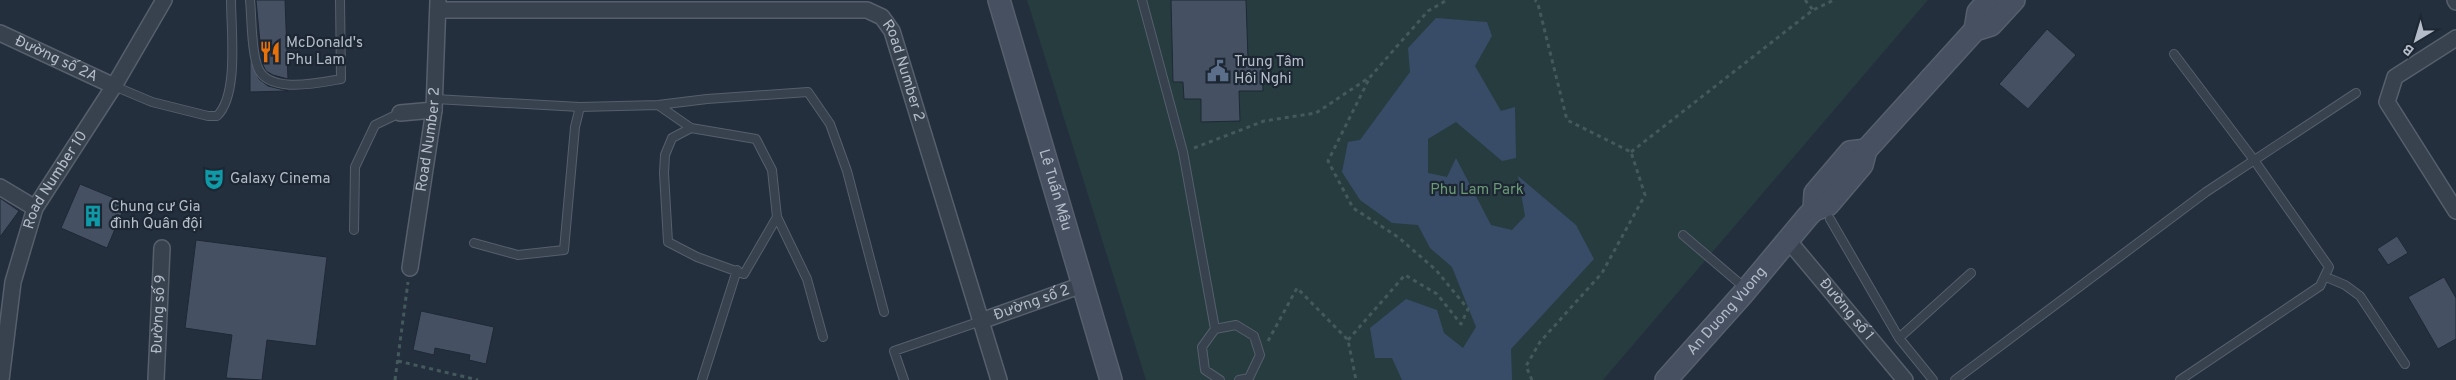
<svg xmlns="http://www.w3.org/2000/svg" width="2456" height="380" font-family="Overpass,sans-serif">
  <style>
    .green { fill: #263c3f }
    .water { fill: #394c67 }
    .building { fill: #455162; stroke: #1f2835 }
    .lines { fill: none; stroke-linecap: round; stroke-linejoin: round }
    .lane-casing { stroke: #565f6c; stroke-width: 10 }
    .street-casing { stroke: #565f6c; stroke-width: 18 }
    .secondary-casing { stroke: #565f6c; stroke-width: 24 }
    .path { stroke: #44595c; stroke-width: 3; stroke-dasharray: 4 4; stroke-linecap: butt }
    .lane { stroke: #38414e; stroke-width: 8 }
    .street { stroke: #38414e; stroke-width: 15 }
    .secondary { stroke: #465061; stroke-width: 21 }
    .labels { text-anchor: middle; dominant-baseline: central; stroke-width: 4.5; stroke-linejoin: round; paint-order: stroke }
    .poi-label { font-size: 15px; fill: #b4bcc9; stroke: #1d2633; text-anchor: start }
    .street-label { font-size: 15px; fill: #b4bcc9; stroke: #1d2633 }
    .park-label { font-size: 15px; fill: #6b9a76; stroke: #1d2633 }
  </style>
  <rect width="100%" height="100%" fill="#242f3e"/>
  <path class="green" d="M1027,0H1928L1603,380H1146Z"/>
  <path class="water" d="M1436,18L1487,22L1492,36L1475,66L1501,111L1515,107L1516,158L1502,161L1456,122L1428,139V173L1447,177L1456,158L1491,225L1512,230L1525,216L1518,176L1576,225L1594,259L1511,349L1512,380H1402L1392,358H1375L1370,328L1406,299L1437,310L1444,333L1463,348L1476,327L1452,267L1430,248L1418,225L1392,223L1360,200L1342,172L1348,142L1360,140L1410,72L1408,48Z"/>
  <path class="building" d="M256,0H285L288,79L273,75L266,71L262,63Z
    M1171,0H1246L1248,59H1262L1263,91H1239L1240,121L1201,122V99H1184L1183,82H1173Z
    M2047,29L2076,55L2028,109L1999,84Z
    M250,59L259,79L268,86L288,91L250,92Z
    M80,184L126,203L107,248L61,228Z
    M0,198L19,211L0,237Z
    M2397,236L2408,253L2388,265L2377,249Z
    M196,240L327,257L316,346L267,340L262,380L226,378L232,335L185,328Z
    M2444,277L2456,298V339L2438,349L2408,297Z
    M421,311L494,327L486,364L469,360L470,355L435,348L434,355L413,350Z"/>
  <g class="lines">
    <g class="lane-casing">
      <path id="lane" d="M250,0C252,20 251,47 257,65C265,95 318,83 341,79L340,0
        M1142,0L1183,152L1215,329
        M2174,54L2254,160L2329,267L2320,286L2180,380
        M114,86L152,102L208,116H217C239,95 231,30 231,0
        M435,99L580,107
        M658,105L691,128L756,139L772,170L777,217L807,279L823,337
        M691,128L672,138L665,155L664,173L668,242L697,257L744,274L777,217
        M1830,219L1899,338L1933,380
        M354,230L355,167L375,125L400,113
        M1683,235L1745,288
        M474,243L518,255L564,250L575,127L580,107L658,105L707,99L808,92L830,124L847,171L884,312
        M2326,277L2345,285L2360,296L2405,364
        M1899,338L1971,273
        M702,380L737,270
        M904,380L894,351L981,321
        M1220,380L1205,370L1202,347L1215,329L1236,325L1254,336L1260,355L1249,378L1239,380
        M1955,380L2206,192L2356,93"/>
    </g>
    <g class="street-casing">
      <g id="street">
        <path d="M2455,0L2456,2"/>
        <path id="s1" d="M438,10H867L882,17L892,31L999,380"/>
        <path id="s2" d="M0,33L114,86"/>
        <path d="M2456,38L2395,77L2387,102L2456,211"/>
        <path d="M400,113L434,110"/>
        <path d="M0,187L35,208"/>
        <path id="s3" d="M1788,240L1905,380"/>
        <path id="s4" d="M410,268L434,110L438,1"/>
        <path id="s5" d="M981,321L1082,285"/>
        <path id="s6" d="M1,380L13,282L35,208L114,86L164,0"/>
        <path id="s7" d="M156,380L162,248"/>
      </g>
    </g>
    <g class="secondary-casing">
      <g id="secondary">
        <path id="s8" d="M999,0L1111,380"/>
        <path d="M1975,30L1978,12L1989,0"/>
        <path d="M1814,210L1815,193L1850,152L1866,150"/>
        <path id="s9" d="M1666,380L1742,295L1808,216L1814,210L1828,205L1862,165L1866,150L1975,30L1991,25L2014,0"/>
      </g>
    </g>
    <path class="path" d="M1805,0L1813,10
      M1194,148L1264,121L1316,113L1370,77L1428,11L1447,0
      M1631,152L1813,10L1834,0
      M1348,340L1405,275L1437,294L1461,324L1468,309L1436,270L1398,237L1353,208L1328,161L1370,77
      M1268,341L1297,288L1348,340L1356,380
      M398,361L478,380
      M395,380L408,282
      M1532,380L1526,366L1540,342L1602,273L1645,195L1631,152L1567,120L1538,4L1535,0"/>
    <use href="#lane" class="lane"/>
    <use href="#street" class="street"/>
    <use href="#secondary" class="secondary"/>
  </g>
  <defs>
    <g id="restaurant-bare" transform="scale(1.725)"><path d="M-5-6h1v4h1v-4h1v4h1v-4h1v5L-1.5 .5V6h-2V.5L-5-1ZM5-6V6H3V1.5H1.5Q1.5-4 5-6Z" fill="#e8710a" stroke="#1d2633" stroke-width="2.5" paint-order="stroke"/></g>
    <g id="civic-bare" transform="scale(1.725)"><path d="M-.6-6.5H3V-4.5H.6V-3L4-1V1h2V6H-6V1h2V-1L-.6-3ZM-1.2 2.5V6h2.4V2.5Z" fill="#5c6f8a" stroke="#1d2633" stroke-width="2.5" paint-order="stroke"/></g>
    <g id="theatre-bare" transform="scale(1.725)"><path d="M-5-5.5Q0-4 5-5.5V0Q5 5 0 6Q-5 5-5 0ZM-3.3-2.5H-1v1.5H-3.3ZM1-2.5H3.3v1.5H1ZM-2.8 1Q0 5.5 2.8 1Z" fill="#0f9aa8" stroke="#1d2633" stroke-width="2.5" paint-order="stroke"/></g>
    <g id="building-bare" transform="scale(1.725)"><path d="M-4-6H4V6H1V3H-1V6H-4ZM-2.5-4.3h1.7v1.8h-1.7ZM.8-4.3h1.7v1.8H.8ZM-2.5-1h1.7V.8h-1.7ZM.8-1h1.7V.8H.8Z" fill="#0f9aa8" stroke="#1d2633" stroke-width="2.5" paint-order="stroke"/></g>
  </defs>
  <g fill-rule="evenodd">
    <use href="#restaurant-bare" x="270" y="52"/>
    <use href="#civic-bare" x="1218" y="71"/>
    <use href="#theatre-bare" x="214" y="179"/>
    <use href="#building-bare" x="93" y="216"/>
  </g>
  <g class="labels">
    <g class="poi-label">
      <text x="286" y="43">McDonald's<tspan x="286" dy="17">Phu Lam</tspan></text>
      <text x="1234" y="62">Trung Tâm<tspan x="1234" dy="17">Hôi Nghi</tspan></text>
      <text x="230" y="179">Galaxy Cinema</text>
      <text x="110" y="207">Chung cư Gia<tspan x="110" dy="17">đình Quân đội</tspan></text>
    </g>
    <g class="street-label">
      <text stroke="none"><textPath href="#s2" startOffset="62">Đường số 2A</textPath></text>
      <text stroke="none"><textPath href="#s1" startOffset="504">Road Number 2</textPath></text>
      <text stroke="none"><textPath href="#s4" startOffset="130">Road Number 2</textPath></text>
      <text stroke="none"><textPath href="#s6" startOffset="210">Road Number 10</textPath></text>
      <text stroke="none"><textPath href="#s8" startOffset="198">Lê Tuấn Mậu</textPath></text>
      <text stroke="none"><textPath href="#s5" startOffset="54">Đường số 2</textPath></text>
      <text stroke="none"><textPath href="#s9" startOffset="92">An Duong Vuong</textPath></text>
      <text stroke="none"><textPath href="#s3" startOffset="91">Đường số 1</textPath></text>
      <text stroke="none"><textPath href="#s7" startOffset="66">Đường số 9</textPath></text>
    </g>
    <g class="park-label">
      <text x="1477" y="190">Phu Lam Park</text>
    </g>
  </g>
  <g transform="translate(2416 40) rotate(218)" stroke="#1d2633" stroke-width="4" paint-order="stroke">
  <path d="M0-4L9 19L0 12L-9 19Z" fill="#b4bcc9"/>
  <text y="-8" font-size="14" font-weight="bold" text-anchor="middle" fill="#b4bcc9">B</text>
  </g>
</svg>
